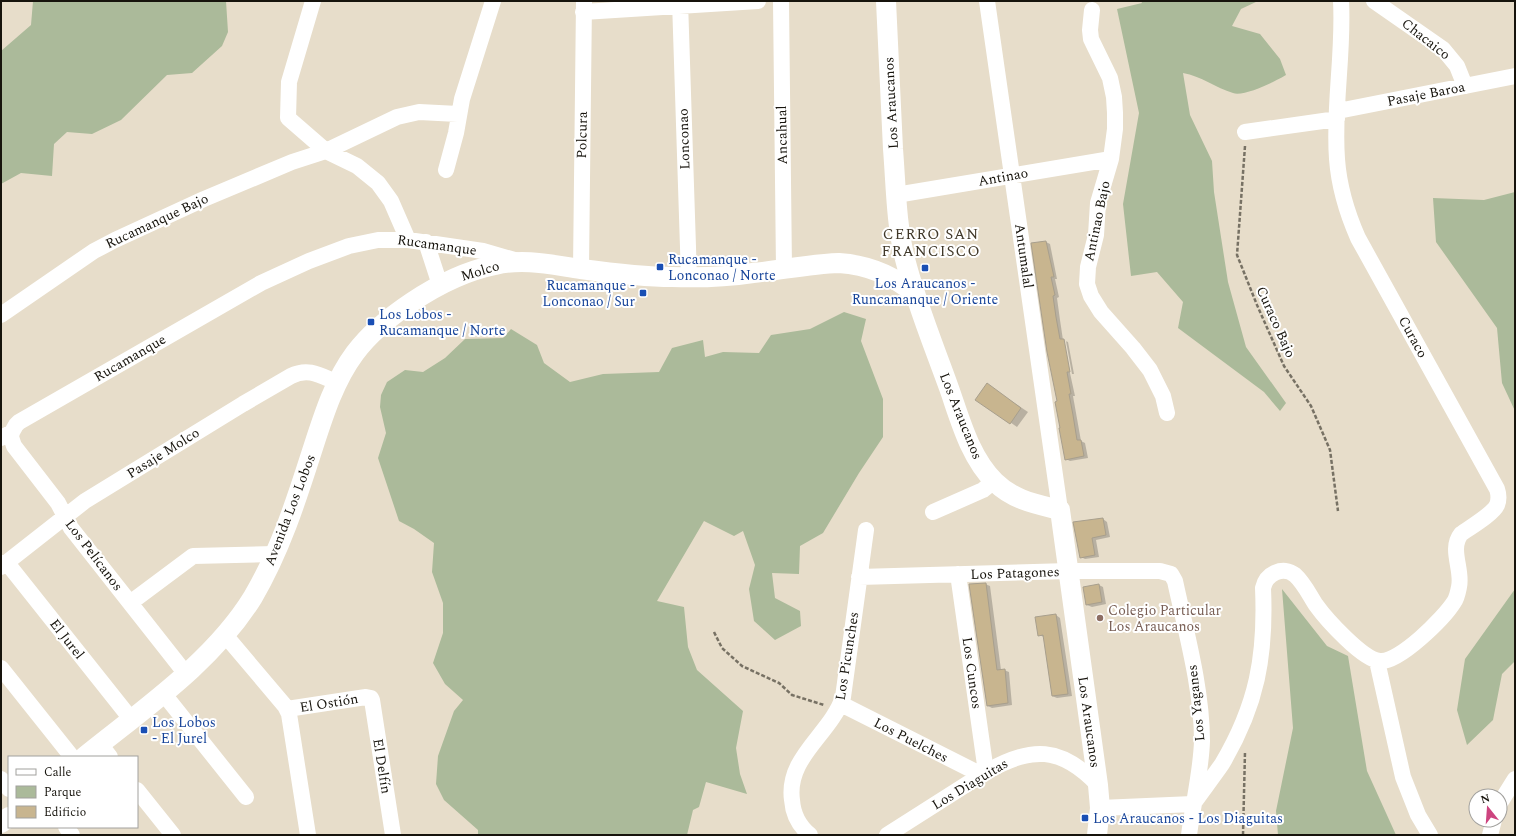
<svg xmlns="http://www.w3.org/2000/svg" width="1516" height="836" font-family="Spectral,serif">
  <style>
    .green { fill: #abba9a }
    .shadow { fill: #0003 }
    .building { fill: #c8b58f; stroke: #a89f8d }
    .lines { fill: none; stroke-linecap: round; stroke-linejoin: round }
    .path { stroke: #777164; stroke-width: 2.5; stroke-dasharray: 4 2; stroke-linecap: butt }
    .minor { stroke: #fff; stroke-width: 16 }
    .tertiary { stroke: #fff; stroke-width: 20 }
    .transit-dot { fill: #1a4fb4; stroke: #fff; stroke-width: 1.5 }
    .education-dot { fill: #8d6e63; stroke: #fff; stroke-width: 1.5 }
    .labels { text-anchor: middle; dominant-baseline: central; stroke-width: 4; stroke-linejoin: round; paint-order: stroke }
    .street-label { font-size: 14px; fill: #16130c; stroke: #fff }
    .transit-label { font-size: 14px; fill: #164399; stroke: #fff; text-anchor: start }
    .education-label { font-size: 14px; fill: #785e54; stroke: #fff; text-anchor: start }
    .neighbourhood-label { font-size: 15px; letter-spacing: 1px; fill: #403829; stroke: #fff }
  </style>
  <rect width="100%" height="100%" fill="#e7ddca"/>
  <path class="green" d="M33,1H226L228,32L222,46L192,73L167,75L121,120L92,134L67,132L54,144L52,176L21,173L1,184V51L31,25Z
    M1141,1H1258L1241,9L1232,26L1260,34L1280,59L1286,75C1276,81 1244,97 1233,93C1216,88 1201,76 1183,73L1190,115L1212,161L1214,192L1228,282L1246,347L1286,403L1280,411L1264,392L1178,328L1183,302L1157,272L1131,276L1123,204L1139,113L1117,9L1142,3Z
    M1515,192V411L1502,383L1497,328L1436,242L1433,198L1484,200Z
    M844,312L866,319L861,341L883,399V437L859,473L823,533L800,546L799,574L772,573L775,598L800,611L801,626L775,640L754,621L749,589L755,565L743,531L734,536L704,521L657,601L684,607L688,647L697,670L743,711L736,748L740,774L747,794L706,782L699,807L693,810L687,835H478V830L444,800L436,784L438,756L454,711L463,700L445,684L433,663L443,633V603L432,572L434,543L414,529L399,521L378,458L386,433L380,407L381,395L387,382L405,370L423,372L445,358L465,339L503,338L511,329L537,345L544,363L570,382L603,374L659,372L672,348L703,340L705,357L723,352L759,353L771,335L810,329Z
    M1282,589L1327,646L1348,656L1367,771L1396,835H1278L1276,811L1293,728Z
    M1515,589V661L1502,674L1493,720L1467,745L1457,710L1465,659Z"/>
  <path class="shadow" d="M1046,242L1050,244L1057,279H1055L1059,297L1057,298L1060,320L1063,340L1068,342L1074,374H1072L1066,341H1063L1075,396H1073L1081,441L1085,443L1088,458L1070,461L1066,459L1058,402Z
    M993,389L1028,412L1017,427L977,399Z
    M1103,519L1107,522L1110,537L1096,540L1099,557L1085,559L1081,557Z
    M985,584L990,586L1001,670H1004L1009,672L1012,705L992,708L988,706Z
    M1099,585L1103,587L1106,604L1092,607L1087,605Z
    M1056,615L1060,618L1072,696L1057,698L1052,696L1044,637L1039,635Z"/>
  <path class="building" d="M1046,241L1054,277H1051L1055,295L1053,296L1056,317L1060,339H1064L1070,372H1067L1071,394H1069L1073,415L1077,440H1081L1084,456L1065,460L1059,428H1060L1055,402L1057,401L1047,352L1031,243Z
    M987,383L1021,408L1010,424L975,400Z
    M1103,518L1106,535L1092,538L1095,555L1080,558L1073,522Z
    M986,583L997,670L1005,669L1008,703L987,706L969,584Z
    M1099,584L1102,602L1086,605L1083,587Z
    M1056,614L1068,694L1052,696L1043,635L1038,636L1035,617Z"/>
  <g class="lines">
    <path class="path" d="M1245,146L1237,255L1257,305L1284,366L1311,406L1330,450L1338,511
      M714,632L722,648L742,666L779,683L792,695L824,705
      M1243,835L1245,752"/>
    <path class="minor" d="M313,1L289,82L288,118L326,151L357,166L378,183L391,201L408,240
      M680,1L689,278
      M781,1L784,269
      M987,1L1060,510
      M1374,1L1443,49L1457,66L1465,86
      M1092,10L1090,30L1091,39L1110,78L1114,97L1115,113V129L1111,159L1098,203L1096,235L1088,267L1087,284L1091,296L1101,312L1133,348L1150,370L1163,396L1167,413
      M583,12L758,1
      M1338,111L1515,76
      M1245,132L1337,119
      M446,170L456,133L462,99L493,1
      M896,195L1111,159
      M426,242L440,285
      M581,269L584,1
      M1,315L94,251L115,240L204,199L292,162L326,151L397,117L419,112L458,114
      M12,432L11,437L14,446L58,503L71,528L186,674
      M1,438L12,432L16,425L19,422L261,283L309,261L349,246L378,240H408L483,251L518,261
      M933,512L983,490L994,481
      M1,563H7L131,719
      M1,567L85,501L243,404L291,376C309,367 321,376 338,383
      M958,574L986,772
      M859,577L1069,571H1160L1171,574L1175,581C1186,632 1202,689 1202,741C1201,772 1193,804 1189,835
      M130,603L193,556L275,554
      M225,635L285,706L289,714L308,835
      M1377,661L1403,777L1418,815L1430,835
      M1,668L72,757
      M163,693L246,797
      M841,704L982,775
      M287,709L366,697L371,698L372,700L393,835
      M100,744L110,757
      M1,779L9,789
      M137,790L173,835
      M1500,803L1515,779
      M1100,808L1193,804C1203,790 1213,777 1222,764C1257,705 1266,656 1263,588C1266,574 1283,565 1295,575C1304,583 1310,596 1316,605C1326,619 1363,660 1380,661C1399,663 1444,618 1454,602C1457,598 1458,592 1459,587C1463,570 1449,549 1461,534C1469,528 1493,514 1497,505C1499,500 1499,495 1497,489L1358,238C1347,213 1339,187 1337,159C1333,106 1344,54 1341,1
      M66,827L72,835
      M810,835C799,826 793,814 792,800C786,757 831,734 843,697L866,530
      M887,835L986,772C1031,746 1061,746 1098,785
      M1490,835L1494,820"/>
    <path class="tertiary" d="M886,1C888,50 891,99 893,149C896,186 896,223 905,259C916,303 934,346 949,388C960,419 970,458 995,482C1013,500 1036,504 1060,510L1098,785L1100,808L1097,835
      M84,757C142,710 214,661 253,597C280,551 296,501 312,451C323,417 334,381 355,353C370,333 391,316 412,302C436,286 465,271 495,265C524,258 552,265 581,269C611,273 641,277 672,277C699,278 726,277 753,273C782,270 810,264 839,263C868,265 893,275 915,294
      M1,823L9,817"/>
  </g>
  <g class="transit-dot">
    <rect x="656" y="263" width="8" height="8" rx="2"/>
    <rect x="921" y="264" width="8" height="8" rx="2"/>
    <rect x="639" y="289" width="8" height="8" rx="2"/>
    <rect x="367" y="318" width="8" height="8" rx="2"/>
    <rect x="140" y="726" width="8" height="8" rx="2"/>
    <rect x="1081" y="814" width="8" height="8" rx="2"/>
  </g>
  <circle class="education-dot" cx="1100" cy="618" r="4"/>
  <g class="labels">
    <g class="street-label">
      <text transform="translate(1426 39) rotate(38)">Chacaico</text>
      <text transform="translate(1426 94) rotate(-11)">Pasaje Baroa</text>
      <text transform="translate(891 103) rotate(-93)">Los Araucanos</text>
      <text transform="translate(582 135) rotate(-89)">Polcura</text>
      <text transform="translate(782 135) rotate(-91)">Ancahual</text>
      <text transform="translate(684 139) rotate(-92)">Lonconao</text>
      <text transform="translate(1003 177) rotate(-10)">Antinao</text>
      <text transform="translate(157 221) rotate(-25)">Rucamanque Bajo</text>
      <text transform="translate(1097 221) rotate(-78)">Antinao Bajo</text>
      <text transform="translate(437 245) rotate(8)">Rucamanque</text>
      <text transform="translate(1024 256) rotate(82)">Antumalal</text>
      <text transform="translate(480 271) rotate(-17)">Molco</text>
      <text transform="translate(1276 322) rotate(66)">Curaco Bajo</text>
      <text transform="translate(1413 337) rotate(61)">Curaco</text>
      <text transform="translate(130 358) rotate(-30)">Rucamanque</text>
      <text transform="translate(961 416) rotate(68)">Los Araucanos</text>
      <text transform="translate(163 453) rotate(-32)">Pasaje Molco</text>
      <text transform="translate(290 510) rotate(-69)">Avenida Los Lobos</text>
      <text transform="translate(94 555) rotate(53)">Los Pelícanos</text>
      <text transform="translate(1015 573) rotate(-2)">Los Patagones</text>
      <text transform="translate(67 639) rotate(52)">El Jurel</text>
      <text transform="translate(847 656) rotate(-81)">Los Picunches</text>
      <text transform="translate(972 673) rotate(82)">Los Cuncos</text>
      <text transform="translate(329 703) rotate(-9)">El Ostión</text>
      <text transform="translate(1196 703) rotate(-96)">Los Yaganes</text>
      <text transform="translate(1089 722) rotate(82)">Los Araucanos</text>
      <text transform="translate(911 740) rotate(27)">Los Puelches</text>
      <text transform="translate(382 766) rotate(81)">El Delfín</text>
      <text transform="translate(970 784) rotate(-31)">Los Diaguitas</text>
    </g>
    <g class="transit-label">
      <text x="668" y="259">Rucamanque -<tspan x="668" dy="16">Lonconao / Norte</tspan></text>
      <text x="925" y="283" text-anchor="middle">Los Araucanos -<tspan x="925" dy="16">Runcamanque / Oriente</tspan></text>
      <text x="635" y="285" text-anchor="end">Rucamanque -<tspan x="635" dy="16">Lonconao / Sur</tspan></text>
      <text x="379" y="314">Los Lobos -<tspan x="379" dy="16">Rucamanque / Norte</tspan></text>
      <text x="152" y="722">Los Lobos<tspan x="152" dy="16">- El Jurel</tspan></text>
      <text x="1093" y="818">Los Araucanos - Los Diaguitas</text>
    </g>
    <g class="education-label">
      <text x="1108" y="610">Colegio Particular<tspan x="1108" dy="16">Los Araucanos</tspan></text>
    </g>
    <g class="neighbourhood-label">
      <text x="931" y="234">CERRO SAN<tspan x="931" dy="17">FRANCISCO</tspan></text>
    </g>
  </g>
  <rect width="1516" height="836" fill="none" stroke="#16130c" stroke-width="4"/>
  <rect x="8" y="756" width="130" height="72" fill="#ffffff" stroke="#a2a19e"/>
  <rect x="16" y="769" width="20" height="6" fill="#ffffff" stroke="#a2a19e"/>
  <text x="44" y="776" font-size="12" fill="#16130c">Calle</text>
  <rect x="16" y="786" width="20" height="12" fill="#abba9a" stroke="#a2a19e"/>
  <text x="44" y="796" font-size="12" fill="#16130c">Parque</text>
  <rect x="16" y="806" width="20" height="12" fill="#c8b58f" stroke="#a2a19e"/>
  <text x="44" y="816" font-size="12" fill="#16130c">Edificio</text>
  <g transform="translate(1488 808) rotate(343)"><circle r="19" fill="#ffffff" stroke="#a2a19e"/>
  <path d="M0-3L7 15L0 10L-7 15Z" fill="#cd447f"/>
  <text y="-6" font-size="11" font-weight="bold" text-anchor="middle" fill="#16130c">N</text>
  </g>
</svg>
